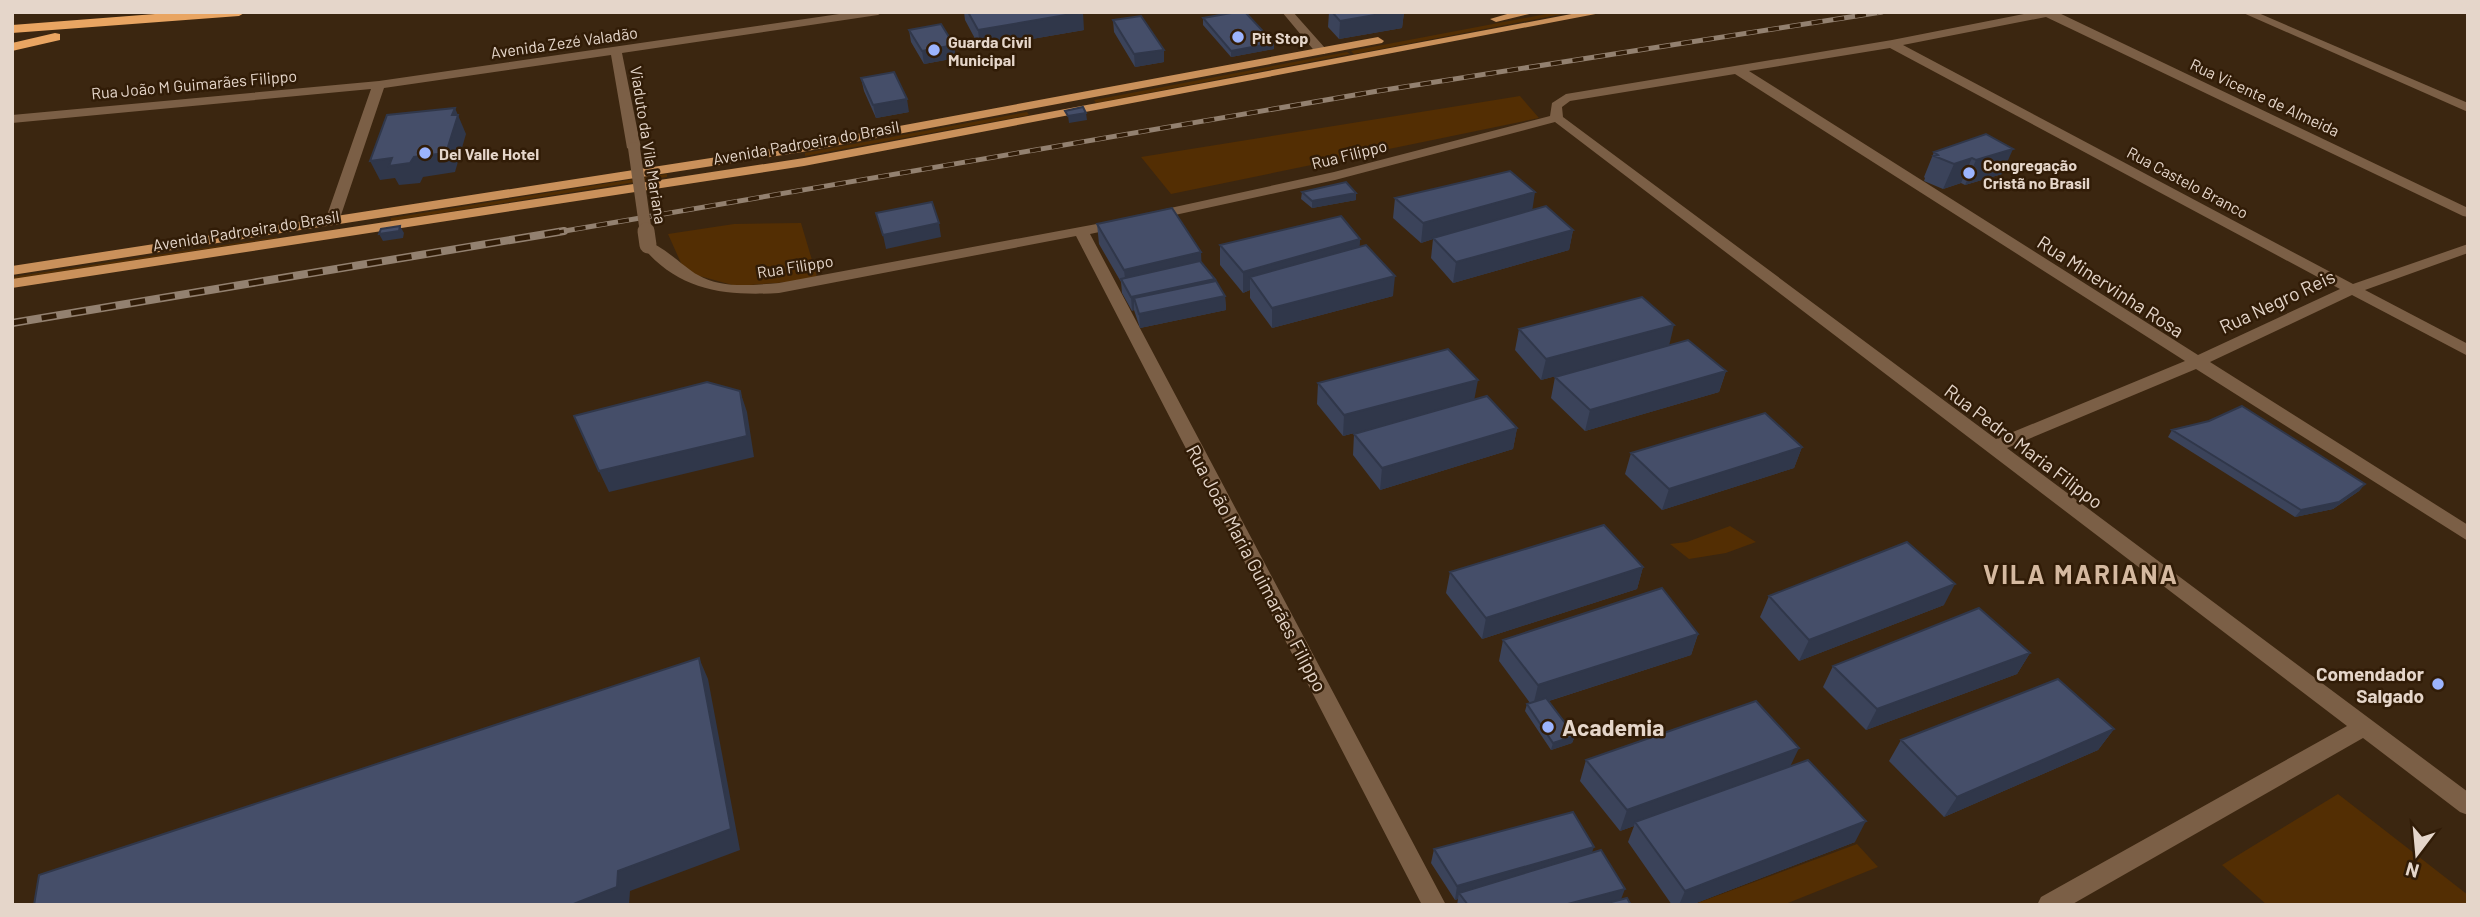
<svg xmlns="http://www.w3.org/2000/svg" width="2480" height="917" font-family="Barlow,sans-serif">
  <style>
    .green { fill: #532e03 }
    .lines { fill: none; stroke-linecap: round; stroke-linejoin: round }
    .minor { fill: #7b5f46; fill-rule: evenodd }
    .major { fill: #ca915b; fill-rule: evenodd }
    .highway { fill: #e9a562; fill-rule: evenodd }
    .rail-far1-casing { stroke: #938170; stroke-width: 5 }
    .rail-casing { stroke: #938170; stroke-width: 8 }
    .rail-far1 { stroke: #311c07; stroke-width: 3.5; stroke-dasharray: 11; stroke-linecap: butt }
    .rail { stroke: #311c07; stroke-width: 5; stroke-dasharray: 15; stroke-linecap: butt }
    .minor-bridge-far1 { stroke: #7b5f46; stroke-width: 12 }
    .minor-bridge { stroke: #7b5f46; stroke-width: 17 }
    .wall { fill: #3b435a }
    .shaded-wall { fill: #30374a }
    .building { fill: #454e69; stroke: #30374a; stroke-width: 2 }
    .poi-dot { fill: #9cb4fd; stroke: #311c07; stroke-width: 2.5 }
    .labels { text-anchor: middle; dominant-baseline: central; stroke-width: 5; stroke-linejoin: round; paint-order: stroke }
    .far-poi-label { font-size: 16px; font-weight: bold; fill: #e5d6ca; stroke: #311c07; text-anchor: start }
    .far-street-label { font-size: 16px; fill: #e5d6ca; stroke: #311c07 }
    .street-label { font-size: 19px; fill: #e5d6ca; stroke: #311c07 }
    .poi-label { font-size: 19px; font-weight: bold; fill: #e5d6ca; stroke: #311c07; text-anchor: end }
    .near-poi-label { font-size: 23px; font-weight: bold; fill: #e5d6ca; stroke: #311c07; text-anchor: start }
    .district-label { font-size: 26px; font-weight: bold; letter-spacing: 2px; fill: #d5b9a0; stroke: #311c07 }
  </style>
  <rect width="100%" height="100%" fill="#3b2610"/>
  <path class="green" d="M1557,12H1573L1354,54L1351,51Z
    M1347,52L1350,54L1096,103L1094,100Z
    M1520,96L1539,118L1171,194L1141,157Z
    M1027,112L1029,115L805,156V153Z
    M667,174V177L391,221V218Z
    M801,223L817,277L804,281L736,286L685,272L668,234L734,224Z
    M277,237V238L12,279V277Z
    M1730,526L1756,542L1726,553L1689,559L1670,544L1687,542Z
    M2338,794L2468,895V905H2267L2222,865Z
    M1857,844L1878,867L1783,905H1692Z"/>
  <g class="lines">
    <path class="minor" d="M853,12H883L878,15L622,53L641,148L634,152L627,148L611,55L384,88L339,221L332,225L325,221L371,89L12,123V115L379,81Z
      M1282,12H1293L1325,48V54H1317Z
      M2034,12H2057L2468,208V217L2463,216L2046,17L1903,45L2353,284L2468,244V253L2365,290L2468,344V356L2352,295L2210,362L2468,525V541L2196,369L2007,448L2468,792V815L2460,812L2363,738L2071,905H2037L2041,897L2347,726L1555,122L1335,180L1152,220L1145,216L1152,212L1334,172L1550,116L1552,103L1566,94L1892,40ZM1890,48L2340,289L2198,355L1749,71ZM1735,74L2185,361L1996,439L1563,117L1562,107L1570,101Z
      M2241,12H2256L2468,103V112Z
      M1118,220L1125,224L1123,227L1090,234L1446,905H1422L1076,236L779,293C724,296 678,291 641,245L643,242C657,239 684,268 698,275C722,289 752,285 779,283Z"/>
    <path class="major" d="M1514,12H1538L1496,22L1490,19Z
      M1582,12H1606L804,166L12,288V279L804,158Z
      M1378,37L1384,41L1382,43L802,152L12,275V266L802,144Z"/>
    <path class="highway" d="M181,12H246L239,16L12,33V25Z
      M55,33L60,34V40L12,51V43Z"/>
    <g class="rail-far1-casing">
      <path id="rail-far1" d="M553,233L1378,91L1882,12"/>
    </g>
    <g class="rail-casing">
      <path id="rail" d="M12,323L564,231"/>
    </g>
    <use href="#rail-far1" class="rail-far1"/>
    <use href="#rail" class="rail"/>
    <path class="minor-bridge-far1" d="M634,148L646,233"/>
    <path class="minor-bridge" d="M646,231L648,245"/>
  </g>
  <path class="wall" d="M964,12H1000L1084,30L980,48L965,20Z
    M1329,12H1404L1402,28L1339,39L1328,27Z
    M1203,18L1274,49L1231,57L1203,25Z
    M1113,20L1164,62L1135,67L1114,32Z
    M909,30L956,58L924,64L911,42Z
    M861,78L909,112L876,118L864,91Z
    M1986,134L2002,174L1965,185L1961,183L1943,189L1924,181L1925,178L1924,177L1934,152Z
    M1302,192L1356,200L1312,208L1301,199Z
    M1395,198L1532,210L1573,230L1569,250L1453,283L1431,258L1433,239L1421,243L1393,218Z
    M1097,224L1201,263L1215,279V281L1225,296L1226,310L1140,328L1134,310L1132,311L1122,293L1121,282L1099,244Z
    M1360,239L1359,247L1393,296L1272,328L1250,298V290L1243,293L1220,265V245Z
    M1519,329L1669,346L1726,371L1719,392L1585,431L1551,398L1555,377L1635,355L1541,380L1515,350Z
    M1318,383L1475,399L1517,428L1513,449L1380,490L1353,455L1354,434L1392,423L1343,436L1317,404Z
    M2172,430L2365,484L2359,491L2333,509L2295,517L2168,437Z
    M1802,447L1794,468L1662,510L1625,474L1631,453Z
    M1643,567L1637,589L1482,639L1446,593L1450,572Z
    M1769,596L1944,605L1799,661L1760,617Z
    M1698,634L1691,655L1549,701L1575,736L1572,743L1551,750L1525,711L1527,704L1530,703L1499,661L1503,640Z
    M2030,653L2017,674L1866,730L1823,687L1833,666Z
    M2114,729L2098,750L1944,817L1889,761L1901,740Z
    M1586,760L1789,767L1855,842L1691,905H1672L1628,842L1634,826L1620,831L1580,781Z
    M1434,849L1592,853L1621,899L1631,905H1457L1458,899L1455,900L1431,863Z"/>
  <path class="shaded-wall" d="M1083,12L1084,30L980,48L978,30Z
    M1392,12H1404L1402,28L1339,39L1340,21Z
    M1274,43V49L1231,57V51Z
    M954,45L956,58L924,64L922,51Z
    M1164,50V62L1135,67L1134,54Z
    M907,99L909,112L876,118L873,105Z
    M455,108L466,134L455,172L423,177L420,183L399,185L395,178L380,180L370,161L392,158L414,157L452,115Z
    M1086,113L1087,120L1069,123L1068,116Z
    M2013,149L2002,174L1965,185L1976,160Z
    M1972,158L1961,183L1943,189L1954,164Z
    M1535,192L1532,212L1433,238V239L1421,243L1423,223Z
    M1356,193V200L1312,208V201Z
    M939,223L941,237L886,249L883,235Z
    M400,226L404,233L403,238L383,241L379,234Z
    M1573,230L1569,250L1453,283L1456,262Z
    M1360,239L1359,259L1250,277V290L1243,293V272Z
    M1201,252L1202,273L1126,287L1124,270Z
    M1395,276L1393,296L1272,328V308Z
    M1215,279V293L1134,298V310L1132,311L1131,297Z
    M1225,296L1226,310L1140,328L1139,314Z
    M1674,325L1669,346L1541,380L1546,359Z
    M1726,371L1719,392L1585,431L1590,410Z
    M1478,380L1474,401L1343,436L1344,415Z
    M740,391L747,412L754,457L609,492L599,471Z
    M1517,428L1513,449L1380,490L1382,468Z
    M1802,447L1794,468L1662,510L1669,489Z
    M2365,484L2359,491L2333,509L2295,517L2301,510Z
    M1643,567L1637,589L1482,639L1486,618Z
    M1955,584L1944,605L1799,661L1809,640Z
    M1698,634L1691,655L1533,706L1538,685Z
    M2030,653L2017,674L1866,730L1877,709Z
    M699,658L708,679L740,850L630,891L629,905H571L618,871Z
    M2114,729L2098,750L1944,817L1957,797Z
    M1575,736L1572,743L1551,750L1553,743Z
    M1799,748L1789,769L1635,822L1634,826L1620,831L1627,810Z
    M1866,821L1855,842L1691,905H1679L1685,891Z
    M1594,847L1589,861L1459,893L1458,899L1455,900L1457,886Z
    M1625,889L1620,902L1611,905H1564Z"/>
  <path class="building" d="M968,12H1000L1001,13L1007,12H1083L978,30Z
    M1237,12H1245L1274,43L1231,51L1203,18Z
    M1332,12H1392L1340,21Z
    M1141,16L1164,50L1134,54L1113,20Z
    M941,24L954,45L922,51L909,30Z
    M894,72L907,99L873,105L861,78Z
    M1083,107L1086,113L1068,116L1065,111Z
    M455,108L452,115H458L446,153L414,157L410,163L389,166L392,158L370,161L387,115Z
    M1986,134L2013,149L1976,160L1972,158L1954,164L1934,156L1938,155L1934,152Z
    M1510,171L1535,192L1423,223L1395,198Z
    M1346,182L1356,193L1312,201L1302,192Z
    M932,202L939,223L883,235L876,213Z
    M1546,206L1573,230L1456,262L1433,238Z
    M1172,208L1201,252L1124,270L1097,224Z
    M1341,216L1360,239L1243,272L1220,245Z
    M400,226L399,231L379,234L381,229Z
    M1366,245L1395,276L1272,308L1250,277Z
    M1200,261L1215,279L1131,297L1121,279Z
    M1216,281L1225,296L1139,314L1134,298Z
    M1642,297L1674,325L1546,359L1519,329Z
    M1688,340L1726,371L1590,410L1555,377Z
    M1448,349L1478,380L1344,415L1318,383Z
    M707,382L740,391L747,436L599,471L574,416Z
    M1487,396L1517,428L1382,468L1354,434Z
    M2242,406L2365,484L2339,502L2301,510L2172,430L2209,421Z
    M1765,413L1802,447L1669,489L1631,453Z
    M1604,525L1643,567L1486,618L1450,572Z
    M1907,542L1955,584L1809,640L1769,596Z
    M1662,588L1698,634L1538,685L1503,640Z
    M1979,608L2030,653L1877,709L1833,666Z
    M699,658L731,829L618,871L617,887L571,905H34L39,875Z
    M2058,679L2114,729L1957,797L1901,740Z
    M1546,698L1575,736L1553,743L1527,704Z
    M1756,701L1799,748L1627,810L1586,760Z
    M1808,760L1866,821L1685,891L1635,822Z
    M1573,812L1594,847L1457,886L1434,849Z
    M1601,850L1625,889L1564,905H1468L1459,893Z
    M1627,898L1631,905H1600Z"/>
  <g class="poi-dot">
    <circle cx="1238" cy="37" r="7"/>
    <circle cx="934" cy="50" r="7"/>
    <circle cx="425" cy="153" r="7"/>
    <circle cx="1969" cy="173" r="7"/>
    <circle cx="2438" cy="684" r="7"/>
    <circle cx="1548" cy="727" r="7"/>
  </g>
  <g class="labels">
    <g class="far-poi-label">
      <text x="1252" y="37">Pit Stop</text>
      <text x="948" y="41">Guarda Civil<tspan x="948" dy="18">Municipal</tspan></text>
      <text x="439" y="153">Del Valle Hotel</text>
      <text x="1983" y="164">Congregação<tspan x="1983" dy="18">Cristã no Brasil</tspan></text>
    </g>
    <g class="far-street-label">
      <text transform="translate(564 42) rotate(-8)">Avenida Zezé Valadão</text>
      <text transform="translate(194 84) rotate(-5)">Rua João M Guimarães Filippo</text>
      <text transform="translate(2265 97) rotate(25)">Rua Vicente de Almeida</text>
      <text transform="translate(806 142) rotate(-10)">Avenida Padroeira do Brasil</text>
      <text transform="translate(649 145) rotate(81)">Viaduto da Vila Mariana</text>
      <text transform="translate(1349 154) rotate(-14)">Rua Filippo</text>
      <text transform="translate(2188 182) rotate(28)">Rua Castelo Branco</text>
      <text transform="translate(246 230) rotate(-9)">Avenida Padroeira do Brasil</text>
      <text transform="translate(795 266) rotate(-9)">Rua Filippo</text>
    </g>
    <g class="street-label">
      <text transform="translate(2111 286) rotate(33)">Rua Minervinha Rosa</text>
      <text transform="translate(2277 301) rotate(-25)">Rua Negro Reis</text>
      <text transform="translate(2024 446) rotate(37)">Rua Pedro Maria Filippo</text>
      <text transform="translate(1257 568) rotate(62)">Rua João Maria Guimarães Filippo</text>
    </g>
    <g class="poi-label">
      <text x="2424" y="673">Comendador<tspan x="2424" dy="22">Salgado</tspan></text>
    </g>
    <g class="near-poi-label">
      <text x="1562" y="727">Academia</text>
    </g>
    <g class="district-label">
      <text x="2081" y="573">VILA MARIANA</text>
    </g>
  </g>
  <rect width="2480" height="917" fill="none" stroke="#e5d6ca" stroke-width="28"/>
  <g transform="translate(2417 854) rotate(196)" stroke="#311c07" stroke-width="5" paint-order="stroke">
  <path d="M0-5L12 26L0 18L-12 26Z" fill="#e5d6ca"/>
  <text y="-10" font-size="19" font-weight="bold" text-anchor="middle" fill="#e5d6ca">N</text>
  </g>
</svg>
